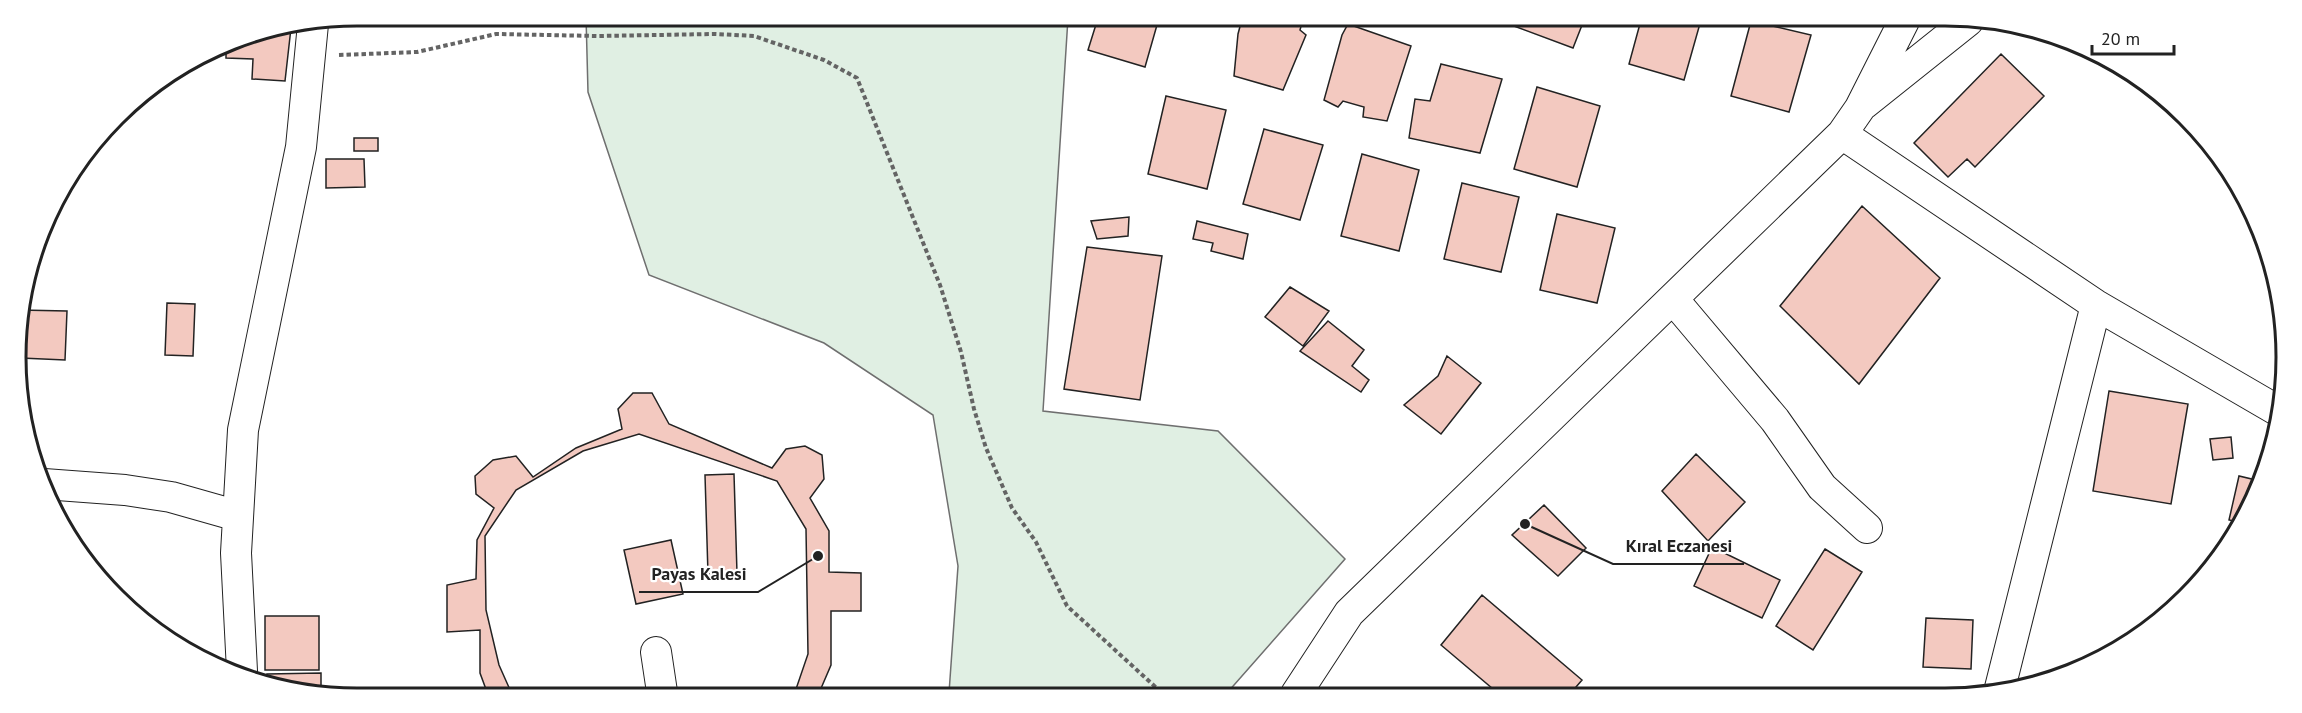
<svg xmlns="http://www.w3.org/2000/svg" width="2302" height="713" font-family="'PT Sans',sans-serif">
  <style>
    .green { fill: #e0efe3; stroke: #6f6f6f; stroke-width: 1.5 }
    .building { fill: #f3c9c0; stroke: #222; stroke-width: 1.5 }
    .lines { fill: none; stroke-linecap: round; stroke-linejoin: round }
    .minor-casing { stroke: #222; stroke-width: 32 }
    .path { stroke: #646464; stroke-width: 4; stroke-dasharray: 4.5 3; stroke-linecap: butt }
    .minor { stroke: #fff; stroke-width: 30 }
    .rim { fill: none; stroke: #222; stroke-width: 3 }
    .leader { fill: none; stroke: #222; stroke-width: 2 }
    .callout-dot { fill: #222; stroke: #fff; stroke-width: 2 }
    .callout-label { font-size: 18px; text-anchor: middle; font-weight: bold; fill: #222; stroke: #fff; stroke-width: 4.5; stroke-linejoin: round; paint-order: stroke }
  </style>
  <rect width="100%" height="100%" fill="#fff"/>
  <path class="green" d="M586,16L1068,18L1043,411L1218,431L1345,559L1227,693H949L958,566L933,415L824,343L649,275L588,92Z"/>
  <path class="building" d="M1098,18H1159L1145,67L1088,50Z
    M1242,19H1303L1300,30L1306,35L1283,90L1234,76L1238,34Z
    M1517,20H1584L1573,48L1514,26Z
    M1641,20H1701L1684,80L1629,64Z
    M1751,21L1811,35L1789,112L1731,96Z
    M1348,24L1411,46L1387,121L1363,117L1364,107L1343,101L1338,107L1324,100L1342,35Z
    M291,28L285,81L252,79L253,59L226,58V41Z
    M2001,54L2044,96L1975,167L1967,159L1948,177L1914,143Z
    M1441,64L1502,79L1480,153L1409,138L1415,99L1430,101Z
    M1537,87L1600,106L1577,187L1514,169Z
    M1166,96L1226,110L1207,189L1148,174Z
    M1264,129L1323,145L1300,220L1243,204Z
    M354,138H378V151H354Z
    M1362,154L1419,170L1399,251L1341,236Z
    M326,159H364L365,187L326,188Z
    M1462,183L1519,197L1501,272L1444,259Z
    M1862,206L1940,278L1859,384L1780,306Z
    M1557,214L1615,228L1597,303L1540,290Z
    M1129,217L1128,236L1097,239L1091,221Z
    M1197,221L1248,234L1243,259L1211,251L1213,243L1193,239Z
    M1087,247L1162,256L1140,400L1064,389Z
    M1290,287L1329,311L1303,346L1265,317Z
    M167,303L195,304L193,356L165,355Z
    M19,310L67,311L65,360L21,358Z
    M1328,321L1364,350L1352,366L1369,380L1361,392L1300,351Z
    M1447,356L1481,383L1441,434L1404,405L1438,376Z
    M2109,391L2188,404L2171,504L2093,491Z
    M633,393H652L669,424L772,468L786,449L805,446L822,455L824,479L810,498L829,531V572L861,573V611H831V665L819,693L795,692L808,654L806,529L777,481L639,434L583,451L516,490L485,536L486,610L499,665L511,692H487L480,673V630L447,632V585L476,579L477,540L494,508L476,494L475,476L493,460L516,456L533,477L576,448L622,429L618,409Z
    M2231,437L2233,458L2213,460L2210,439Z
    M1696,454L1745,502L1708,541L1662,491Z
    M2259,468L2263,469L2243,523L2229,520L2239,476L2256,480Z
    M734,474L737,573L708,574L705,475Z
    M1544,505L1586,548L1558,576L1512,535Z
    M671,540L683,594L636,604L624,550Z
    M1712,547L1780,580L1762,618L1694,586Z
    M1825,549L1862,572L1813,650L1776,626Z
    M1482,595L1582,680L1570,694H1499L1441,645Z
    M265,616H319V670H265Z
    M1926,618L1973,620L1971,669L1923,667Z
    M321,673V691H290L268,682L267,674Z"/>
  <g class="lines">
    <g class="minor-casing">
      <path id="minor" d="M1864,104L1968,21
        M1842,134L2096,305L2280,412
        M1673,299L1775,420L1822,487L1867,528
        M44,484L125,490L171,497L238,516
        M656,652L662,692
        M242,671L236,553L243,430L301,147L313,24
        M1999,692L2096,305
        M1296,694L1349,613L1842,134L1860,108L1904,21"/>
    </g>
    <path class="path" d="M339,55L417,52L496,34L597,36L716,34L754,36L824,60L857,78L940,285L961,352L974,409L986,448L1012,508L1036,542L1067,606L1162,693"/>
    <use href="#minor" class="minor"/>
  </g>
  <path d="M0 0H2302V713H0ZM357 26H1945A331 331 0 0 1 2276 357V357A331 331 0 0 1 1945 688H357A331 331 0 0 1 26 357V357A331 331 0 0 1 357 26Z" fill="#fff" fill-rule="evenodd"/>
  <path class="rim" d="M357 26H1945A331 331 0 0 1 2276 357V357A331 331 0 0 1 1945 688H357A331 331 0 0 1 26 357V357A331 331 0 0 1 357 26Z"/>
  <path class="leader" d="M1525 524L1613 564H1744M818 556L758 592H639"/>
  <g class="callout-dot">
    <circle cx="1525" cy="524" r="6"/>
    <circle cx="818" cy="556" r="6"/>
  </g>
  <g class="callout-label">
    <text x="1679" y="552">Kıral Eczanesi</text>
    <text x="699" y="580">Payas Kalesi</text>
  </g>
  <path d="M2092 45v9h82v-9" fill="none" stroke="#222222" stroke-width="3"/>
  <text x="2101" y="45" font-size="18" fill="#222222" stroke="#ffffff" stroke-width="4.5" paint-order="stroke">20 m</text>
</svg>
